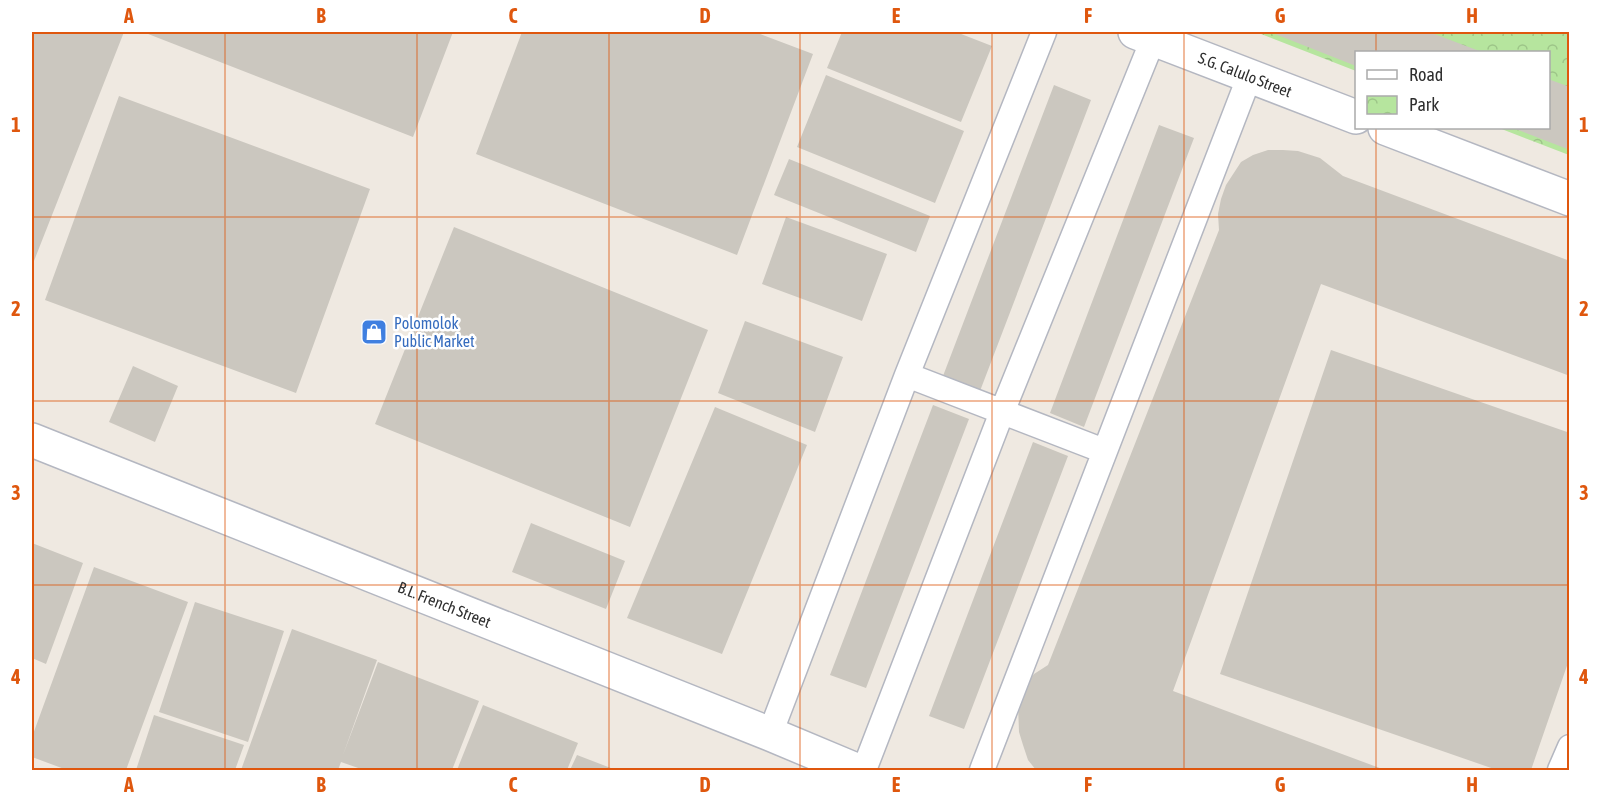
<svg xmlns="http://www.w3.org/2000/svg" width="1601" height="802" font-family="'Asap Condensed',sans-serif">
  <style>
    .park { fill: url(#park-crowns) }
    .building { fill: #cbc7bf }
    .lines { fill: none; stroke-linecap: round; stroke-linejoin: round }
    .service-casing { stroke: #b4b7c1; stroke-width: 27 }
    .minor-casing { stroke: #b4b7c1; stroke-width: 36 }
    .tertiary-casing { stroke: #b4b7c1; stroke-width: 36 }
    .service { stroke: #fff; stroke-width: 24 }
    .minor { stroke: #fff; stroke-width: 33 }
    .tertiary { stroke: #fff; stroke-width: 33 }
    .grid { fill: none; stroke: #df570e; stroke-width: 1.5; stroke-opacity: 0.55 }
    .labels { text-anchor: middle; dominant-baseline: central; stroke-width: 5; stroke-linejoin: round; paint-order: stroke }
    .street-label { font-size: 16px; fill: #2e2e2e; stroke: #fff }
    .shop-label { font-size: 16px; fill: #366cbe; stroke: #fff; text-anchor: start }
    .neatline { fill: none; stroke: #df570e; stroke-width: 2 }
    .grid-label { font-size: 20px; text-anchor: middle; font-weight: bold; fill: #df570e }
  </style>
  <defs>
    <pattern id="park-crowns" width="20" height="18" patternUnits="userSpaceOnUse" patternTransform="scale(1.5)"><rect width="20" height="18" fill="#b6e59e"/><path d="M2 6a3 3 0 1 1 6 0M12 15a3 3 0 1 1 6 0" fill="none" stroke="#9dc588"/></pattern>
  </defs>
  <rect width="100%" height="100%" fill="#efe9e1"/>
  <path class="park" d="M1256,32H1569V155L1499,128H1548V52H1356V71Z"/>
  <path class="building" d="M32,32H124L32,266Z
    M143,32H453L413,137Z
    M522,32H755L813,54L737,255L476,154Z
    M842,32H956L992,46L961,122L827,68Z
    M1270,32H1429L1482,52H1356V66Z
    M826,75L964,131L935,203L797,147Z
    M1548,79L1570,87V150L1513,128H1548Z
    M1054,85L1091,100L980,391L943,376Z
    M119,96L370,189L296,393L45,300Z
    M1159,125L1194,138L1084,427L1050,413Z
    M1268,150H1283L1298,151L1320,158L1343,176L1570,261V376L1321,284L1173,691L1385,770H1036L1028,760L1023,745L1019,732L1018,705L1026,684L1034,674L1048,665L1219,230L1218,214L1221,199L1226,185L1241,162L1253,155Z
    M789,159L930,216L916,252L774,195Z
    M786,217L887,254L862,321L762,284Z
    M454,227L708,330L630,527L375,424Z
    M745,321L843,357L815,432L718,393Z
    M1331,350L1570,433V657L1531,770H1497L1220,674Z
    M133,366L178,386L155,442L109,422Z
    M933,405L969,419L866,688L830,675Z
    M715,407L807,445L722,654L627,618Z
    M1033,442L1068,456L964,729L929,716Z
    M531,523L625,561L606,609L512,572Z
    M32,543L83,563L46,664L32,658Z
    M94,567L188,602L126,770H67L32,757V737Z
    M195,602L284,631L248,742L159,712Z
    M292,629L377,660L343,755L378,662L479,701L452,770H364L341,762L338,770H241Z
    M483,705L578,743L567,770H457Z
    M154,715L244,745L235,770H136Z
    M577,755L616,770H570Z"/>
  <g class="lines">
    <g class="service-casing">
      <path id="service" d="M907,375L1104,451
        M770,734L907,375L1044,32
        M864,770L1002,412L1156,32
        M982,770L1250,75
        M1560,770L1570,747"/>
    </g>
    <g class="minor-casing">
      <g id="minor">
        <path id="s1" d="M1135,32L1356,117"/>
        <path d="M1385,128L1570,199"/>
      </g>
    </g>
    <g class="tertiary-casing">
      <g id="tertiary">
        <path id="s2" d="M32,440L770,734L856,770"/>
      </g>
    </g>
    <use href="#service" class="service"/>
    <use href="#minor" class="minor"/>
    <use href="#tertiary" class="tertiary"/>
  </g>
  <path class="grid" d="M225,32V770M417,32V770M609,32V770M800,32V770M992,32V770M1184,32V770M1376,32V52M1376,128V770M32,217H1570M32,401H1570M32,585H1570"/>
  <defs>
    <g id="shop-square" transform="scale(1.35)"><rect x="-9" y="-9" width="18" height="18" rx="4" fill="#3f7fe0" stroke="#fff"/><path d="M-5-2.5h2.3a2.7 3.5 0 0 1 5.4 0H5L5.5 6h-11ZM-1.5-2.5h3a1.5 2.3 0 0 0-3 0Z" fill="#fff"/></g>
  </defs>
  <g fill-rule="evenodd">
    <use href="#shop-square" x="374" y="332"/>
  </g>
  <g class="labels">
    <g class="street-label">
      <text stroke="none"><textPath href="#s1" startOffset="118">S.G. Calulo Street</textPath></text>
      <text stroke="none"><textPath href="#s2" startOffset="444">B.L. French Street</textPath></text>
    </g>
    <g class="shop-label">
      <text x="394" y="323">Polomolok<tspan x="394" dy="18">Public Market</tspan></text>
    </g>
  </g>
  <rect width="1601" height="802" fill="none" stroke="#ffffff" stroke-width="66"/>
  <rect x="1355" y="51" width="195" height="78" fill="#ffffff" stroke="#ababab" stroke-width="1.5"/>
  <rect x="1367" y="70" width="30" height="9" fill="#ffffff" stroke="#ababab" stroke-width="1.5"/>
  <text x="1409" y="81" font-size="18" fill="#2e2e2e">Road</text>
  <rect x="1367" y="96" width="30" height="18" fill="url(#park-crowns)" stroke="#ababab" stroke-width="1.5"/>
  <text x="1409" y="111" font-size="18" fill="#2e2e2e">Park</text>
  <rect x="33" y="33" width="1535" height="736" class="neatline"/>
  <g class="grid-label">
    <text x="129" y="23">A</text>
    <text x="321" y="23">B</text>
    <text x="513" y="23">C</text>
    <text x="705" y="23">D</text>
    <text x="896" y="23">E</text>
    <text x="1088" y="23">F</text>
    <text x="1280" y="23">G</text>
    <text x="1472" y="23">H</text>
    <text x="16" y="132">1</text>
    <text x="1584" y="132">1</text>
    <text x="16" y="316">2</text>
    <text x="1584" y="316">2</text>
    <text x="16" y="500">3</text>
    <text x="1584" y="500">3</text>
    <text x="16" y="684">4</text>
    <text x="1584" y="684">4</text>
    <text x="129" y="792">A</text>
    <text x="321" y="792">B</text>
    <text x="513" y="792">C</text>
    <text x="705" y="792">D</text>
    <text x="896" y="792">E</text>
    <text x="1088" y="792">F</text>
    <text x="1280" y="792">G</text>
    <text x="1472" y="792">H</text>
  </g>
</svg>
